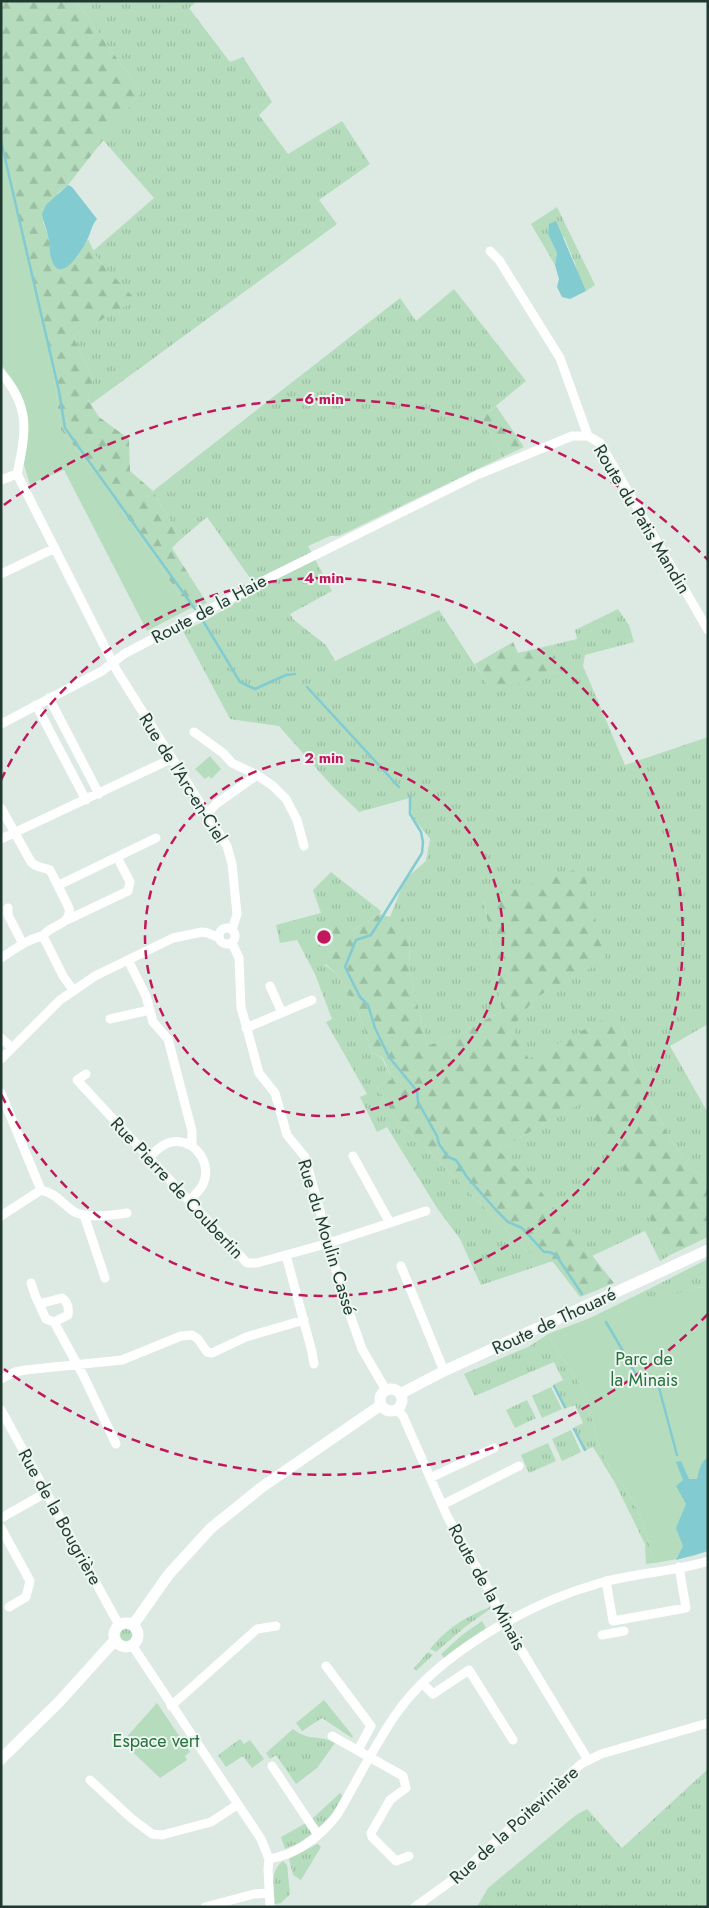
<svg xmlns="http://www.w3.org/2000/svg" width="709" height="1908" font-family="Jost,sans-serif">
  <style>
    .grass { fill: url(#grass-tufts) }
    .forest { fill: url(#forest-firs) }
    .park { fill: #b5dcbd }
    .water { fill: #82cbd1 }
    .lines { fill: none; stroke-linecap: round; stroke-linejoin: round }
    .stream { stroke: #82cbd1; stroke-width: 2.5 }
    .minor { stroke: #fff; stroke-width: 9 }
    .tertiary { stroke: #fff; stroke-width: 11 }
    .ring { fill: none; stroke: #c2185b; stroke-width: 2.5; stroke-dasharray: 9 6 }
    .labels { text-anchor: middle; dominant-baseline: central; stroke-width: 4; stroke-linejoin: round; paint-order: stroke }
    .street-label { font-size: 18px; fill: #1f3930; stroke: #edf6f1 }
    .park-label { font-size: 18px; fill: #28713f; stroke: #edf6f1 }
    .centre { fill: #c2185b; stroke: #edf6f1; stroke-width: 2.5 }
    .ring-label { font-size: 15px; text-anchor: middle; font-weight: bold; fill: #c2185b; stroke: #edf6f1; stroke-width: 4; stroke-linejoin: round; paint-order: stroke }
  </style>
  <defs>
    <pattern id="grass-tufts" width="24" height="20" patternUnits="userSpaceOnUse" patternTransform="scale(1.25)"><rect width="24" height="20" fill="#b5dcbd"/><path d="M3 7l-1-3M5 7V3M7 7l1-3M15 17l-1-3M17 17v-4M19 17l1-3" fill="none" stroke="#9bbea3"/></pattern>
    <pattern id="forest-firs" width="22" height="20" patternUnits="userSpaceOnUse" patternTransform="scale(1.25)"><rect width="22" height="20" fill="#b5dcbd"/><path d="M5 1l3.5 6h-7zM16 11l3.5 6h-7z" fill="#9bbea3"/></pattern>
  </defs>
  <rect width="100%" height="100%" fill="#ddeae3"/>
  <path class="grass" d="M76,1H194L195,3L189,8L230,62L243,57L272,102L259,115L288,154L342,121L370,164L319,200L337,224L91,404L88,399L93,379L73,336L135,300L98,260L93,251L154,198L103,140L141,92Z
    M557,207L595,285L586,291L578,275L575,263L564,237L548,234L557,253L555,265L531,224Z
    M454,289L526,381L481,418L503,457L339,536H330L308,546L332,591L290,614L294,620L326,645L335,661L439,610L491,690L559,672L552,645L577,639L575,630L618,609L629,625L634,642L585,655L583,666L625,765L708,737V1024L670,1046L708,1113V1177L690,1170L669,1136L633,1067L623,1026L529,1059L511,1028L535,998L604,960L484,899L502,1011L459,1034L427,1046L409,967L410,933L390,917L405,879L426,861L430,839L412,816L410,798L359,812L332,786L279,726L230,719L183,631L205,621L258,589L207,517L180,540L153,491L400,298L416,321Z
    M331,872L381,911L380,914L351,931L325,965L337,974L358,1010L372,1052L382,1058L392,1079L377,1087L399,1124L426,1148L536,1260L553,1261L481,1285L460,1239L437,1208L387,1127L377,1132L360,1097L367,1094L326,1022L332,1019L315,974L297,940L280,943L276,925L321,913L313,890Z
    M586,1100L670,1255L660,1261L645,1231L592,1256L535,1184L498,1150Z
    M708,1259V1287L693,1288L646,1306L639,1294Z
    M548,1334C557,1354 573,1369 582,1389C592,1410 594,1436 604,1457C611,1470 620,1480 628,1492C642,1513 647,1539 655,1563L646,1564L645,1544L615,1483L593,1447L584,1451L573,1428L583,1423L575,1405L564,1409L553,1385L563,1380L554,1362L475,1396L464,1374L530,1346Z
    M551,1387L562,1409L542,1418L532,1396Z
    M527,1400L536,1418L515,1428L506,1410Z
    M571,1430L581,1452L562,1461L552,1439Z
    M548,1443L556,1461L529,1473L521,1455Z
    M490,1607V1609L465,1627L436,1652L430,1649C450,1626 462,1619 490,1607Z
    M482,1621L486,1628L444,1658L441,1654L462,1635Z
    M120 1635a6 6 0 1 1 12 0a6 6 0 1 1-12 0Z
    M428,1652L433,1655L416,1671L414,1668Z
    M324,1700L353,1736L352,1738L322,1718L302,1731L296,1723Z
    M293,1729C309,1742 319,1734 335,1743L317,1768L296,1784L276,1755L270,1759L266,1753Z
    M240,1739L244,1744L250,1740L264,1759L252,1768L243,1756L226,1767L218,1755Z
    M708,1769V1907H477L488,1888L576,1815L587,1809L622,1848Z
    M340,1793L343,1796L331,1816L319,1827L312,1819Z
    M306,1823L313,1833L299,1843L285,1849L281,1837Z
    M317,1844L321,1847L301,1880L293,1875L289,1859Z
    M283,1861L287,1865L290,1894L281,1903L275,1904C274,1888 269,1872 283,1861Z"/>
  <path class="forest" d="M1,1H76L141,92L68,185L59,192L43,222L48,235L52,262L77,257L88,239L98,260L136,300L73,336L93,379L88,400L99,417L129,439L130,471L153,491L180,540L172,548L207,603L189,609L99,477L61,430L50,348L1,141Z
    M496,406L524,447L503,457L481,418Z
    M513,642L518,653L552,645L559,672L491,691L475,664Z
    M583,867L605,960L535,998L512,1028L529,1059L617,1012L623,1026L633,1067L669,1136L690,1170L708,1177V1237L670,1255L585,1101L498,1150L535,1184L614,1283L580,1297L553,1262L536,1260L426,1148L399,1124L377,1087L392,1079L383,1058L372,1052L358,1010L337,974L315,955L313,939L337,920L351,931L380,914L390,917L401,914L410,933L409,967L427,1046L459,1034L502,1011L484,899Z"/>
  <path class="park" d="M1,141L50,348L61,430L99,477L189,609L147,631L64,470L30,484L24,465L26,414L18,389L1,364Z
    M210,756L221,769L211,779L209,776L205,779L195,769Z
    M708,1287V1551L693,1556L655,1563C647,1539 642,1513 628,1492C620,1480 611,1470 604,1457C594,1436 592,1410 582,1389C573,1369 557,1354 548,1334L590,1318L639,1294L646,1305L693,1288Z
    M157,1703L190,1752L185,1756L187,1760L160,1778L122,1742Z"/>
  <path class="water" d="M68,185L72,187L97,219C91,226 91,233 87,240C83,249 62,283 53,263C49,256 50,245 48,236C47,229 43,222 42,214L46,205Z
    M556,221L586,291L570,299L562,297L557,287L559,279L555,265L557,253L548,234L549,224Z
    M708,1457V1551L676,1560L683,1546L676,1528L686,1504L676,1486L683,1480L676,1462L681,1461L689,1479H697C700,1469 699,1464 708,1457Z"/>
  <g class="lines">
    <path class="stream" d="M1,141L59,391L65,428L195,609
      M202,619L240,682L255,689L286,675L295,674
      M307,687L399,787
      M410,796V814L421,832L423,842L422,853L371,935L356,940L345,967L360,997L368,1005L375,1028L389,1057L417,1091L418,1102L437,1136L439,1144L448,1157L456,1160L467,1177L496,1210L508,1222L522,1228L544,1252H549L556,1255L582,1294
      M606,1322L630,1363
      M631,1366C639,1381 643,1380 658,1384L677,1455
      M554,1386L565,1407
      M574,1429L585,1450"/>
    <path class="minor" d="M490,251L499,260L560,358L588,436
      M1,373C31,407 26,433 17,474
      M17,474L117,671L227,846L232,864L237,914L232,930
      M1,480L17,474
      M1,574L55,548
      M49,698L99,794
      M36,705L86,800
      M1,724L102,671L124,654L273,576L477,475L572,436H588L600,443L708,630
      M194,732L223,753L232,763L257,775L273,786L286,799L297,820L304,846
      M1,808L31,862C37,868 43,867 50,870L69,908C72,926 50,924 43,936L63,976L73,990
      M207,814L216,804L257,775
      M1,839L171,759
      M59,885L156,838
      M8,908V915L23,944
      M67,920L128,891L130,882L117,857
      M219 936a8 8 0 1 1 16 0a8 8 0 1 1-16 0Z
      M232,943L239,958L241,1007L259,1073L275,1093L287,1135L305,1157L342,1292L362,1349L386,1390
      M1,958C14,950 27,939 43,936
      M128,960L146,996L153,1022L168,1039L192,1131V1146
      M270,986L282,1013
      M110,1019L150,1010
      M246,1028L312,1000
      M1,1038L12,1048
      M1,1059L60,1000L95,976L173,938L202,932L208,933L219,938
      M86,1074L77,1080L247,1263H257L329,1243L426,1211
      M1,1093L41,1190
      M353,1156L390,1223
      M149,1157C155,1152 160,1146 168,1143C192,1135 215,1163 202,1186C199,1191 194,1196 190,1200
      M84,1215L105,1278
      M1,1216L41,1190C55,1193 62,1203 73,1211C84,1219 114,1215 127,1213
      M286,1255L312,1352L314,1364
      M401,1266L444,1371
      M31,1283L35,1295L46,1319L54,1322L83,1375L116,1444
      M39,1304L62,1298C68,1302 69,1308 68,1315L54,1322
      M1,1379L15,1372L25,1370L122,1360L181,1336L192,1335L198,1339L207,1352L212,1353L246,1337L304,1320
      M1,1410L119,1625
      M397,1410L403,1416L447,1516L483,1579L505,1623L588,1760
      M430,1478L494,1448
      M442,1505L519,1466
      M1,1518L47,1492
      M1,1528L30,1581L26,1597L9,1607
      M606,1581L613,1621L686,1608L679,1567
      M602,1635L624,1631
      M132,1645L261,1839L269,1859L268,1869L270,1907
      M326,1666L371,1726L358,1750
      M423,1684L433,1694L469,1670L513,1740
      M171,1706L257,1629L276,1626
      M332,1736L403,1776L406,1788L390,1800L371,1833L372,1837L396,1861L409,1856
      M272,1766L318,1835
      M90,1780L131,1818L152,1834L162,1835L211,1822L237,1805
      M269,1859C298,1854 319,1838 337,1815C356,1783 373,1748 394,1717C436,1654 529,1603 600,1583C635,1573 673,1572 708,1561
      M205,1907L254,1894L269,1893
      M415,1907L458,1876L581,1764L601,1754L708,1723"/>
    <path class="tertiary" d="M380 1400a11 11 0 1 1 22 0a11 11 0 1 1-22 0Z
      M400,1394L444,1371L708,1250
      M114 1635a12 12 0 1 1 24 0a12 12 0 1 1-24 0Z
      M133,1625L169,1574L211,1528L262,1487L381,1405
      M1,1759L60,1701L115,1640"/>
  </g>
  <g class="ring">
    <circle cx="324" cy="937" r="179"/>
    <path d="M1 780A359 359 0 1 1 1 1094"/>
    <path d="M708 1314A538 538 0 0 1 4 1369M4 505A538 538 0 0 1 708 560"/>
  </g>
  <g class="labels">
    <g class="street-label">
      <text transform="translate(642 519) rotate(59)">Route du Patis Mandin</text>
      <text transform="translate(209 609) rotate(-28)">Route de la Haie</text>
      <text transform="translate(183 778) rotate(58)">Rue de l'Arc-en-Ciel</text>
      <text transform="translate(177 1188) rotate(47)">Rue Pierre de Coubertin</text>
      <text transform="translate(327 1237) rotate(73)">Rue du Moulin Cassé</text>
      <text transform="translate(554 1321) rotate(-25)">Route de Thouaré</text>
      <text transform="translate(60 1517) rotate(61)">Rue de la Bougrière</text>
      <text transform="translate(487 1587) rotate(61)">Route de la Minais</text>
      <text transform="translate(514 1825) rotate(-42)">Rue de la Poitevinière</text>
    </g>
    <g class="park-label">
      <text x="644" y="1359">Parc de<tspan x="644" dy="21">la Minais</tspan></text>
      <text x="156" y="1741">Espace vert</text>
    </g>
  </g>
  <circle cx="324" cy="937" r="8" class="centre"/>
  <g class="ring-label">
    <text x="324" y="404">6 min</text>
    <text x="324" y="583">4 min</text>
    <text x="324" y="763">2 min</text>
  </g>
  <rect width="709" height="1908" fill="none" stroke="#1f3930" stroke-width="5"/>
</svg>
